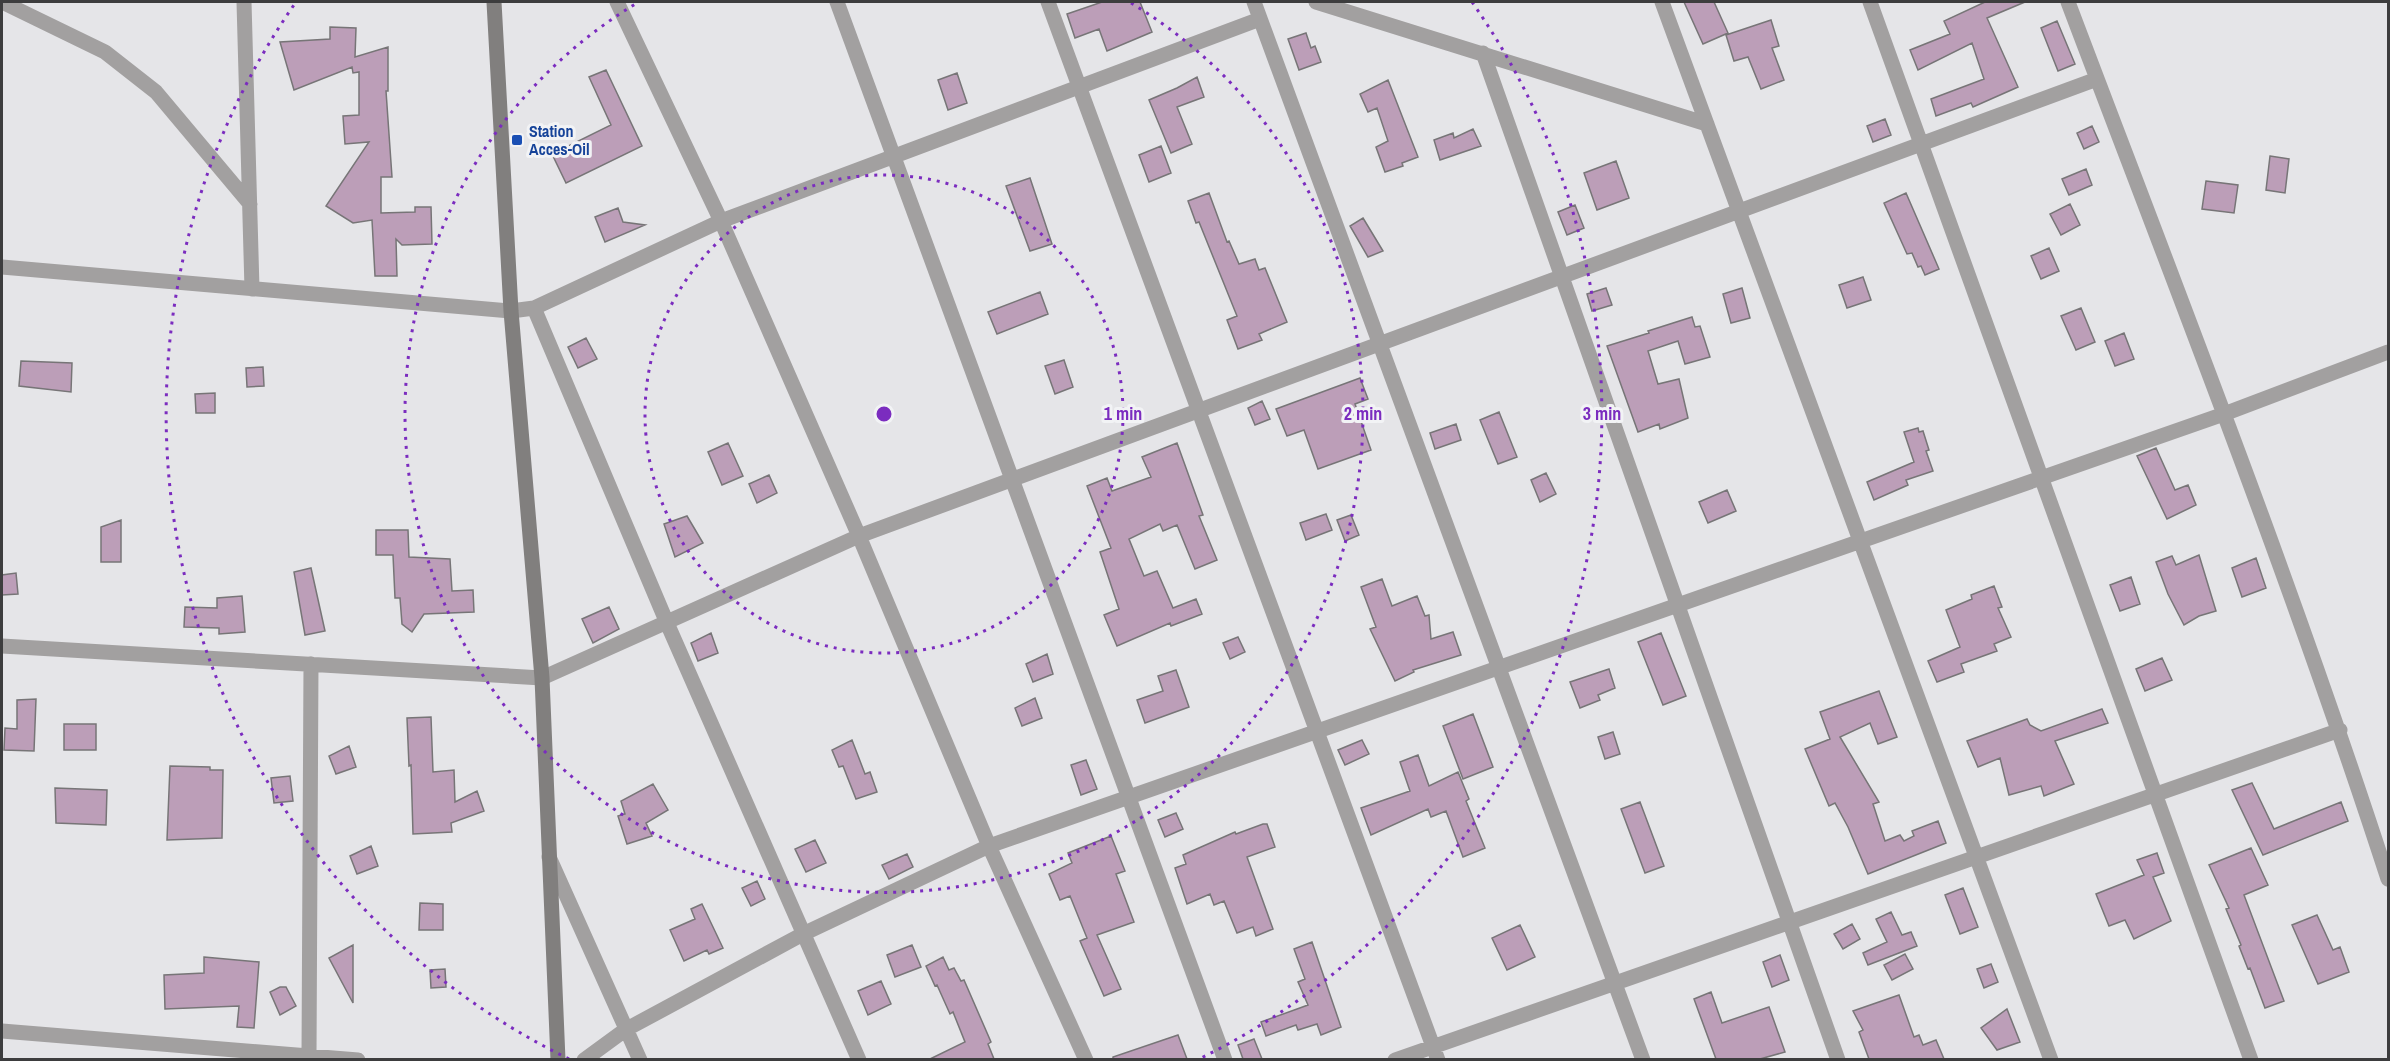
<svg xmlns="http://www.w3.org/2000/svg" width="2390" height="1061" font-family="'Archivo Narrow',sans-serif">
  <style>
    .building { fill: #bc9eb8; stroke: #777577; stroke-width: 1.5 }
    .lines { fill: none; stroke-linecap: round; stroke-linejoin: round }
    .street { stroke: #a2a0a0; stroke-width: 15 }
    .secondary { stroke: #817f7e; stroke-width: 15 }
    .ring { fill: none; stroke: #7b2cbf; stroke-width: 3; stroke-dasharray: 3 6 }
    .transit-dot { fill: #1a4fb4; stroke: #f2f3f5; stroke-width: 2 }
    .labels { text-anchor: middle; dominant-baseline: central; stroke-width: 6; stroke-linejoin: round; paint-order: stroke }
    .transit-label { font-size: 16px; font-weight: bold; fill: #164399; stroke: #f2f3f5; text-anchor: start }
    .centre { fill: #7b2cbf; stroke: #f2f3f5; stroke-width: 3 }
    .ring-label { font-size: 18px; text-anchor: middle; font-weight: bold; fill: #7b2cbf; stroke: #f2f3f5; stroke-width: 6; stroke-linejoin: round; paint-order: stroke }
  </style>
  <rect width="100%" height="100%" fill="#e5e5e8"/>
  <path class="building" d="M1102,2H1140L1152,32L1107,51L1099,29L1075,38L1067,14Z
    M1684,2H1714L1728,33L1703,44Z
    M1985,2H2025L1987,18L2018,87L1973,107L1971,103L1936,116L1931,99L1984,79L1972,43L1918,70L1910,50L1950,34L1944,21Z
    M1771,20L1779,46L1772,48L1784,80L1761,89L1748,57L1734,61L1726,35Z
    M2057,21L2075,64L2058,71L2041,28Z
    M330,27L356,28L355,57L388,47V91H386L392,177H381V213L415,212V207H431L432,244L402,245L396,239L397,276H375L372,220L353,223L326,206L369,142L345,144L343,116L359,115V72L353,73L352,67L294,90L280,42L330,39Z
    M1306,33L1311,48L1315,46L1321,62L1299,70L1288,39Z
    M606,70L642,146L566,183L552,154L611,125L589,77Z
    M957,73L967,103L948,110L938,80Z
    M1197,77L1204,97L1177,107L1192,144L1171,153L1149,100L1177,88Z
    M1388,80L1418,157L1402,163L1403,166L1385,172L1376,147L1388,141L1377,108L1368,112L1360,94Z
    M1885,119L1891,135L1873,142L1867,126Z
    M2092,126L2099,142L2084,149L2077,133Z
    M1473,129L1481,146L1440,160L1434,140L1453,133L1454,138Z
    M1161,146L1171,173L1149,182L1139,155Z
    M2270,156L2289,159L2285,193L2266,190Z
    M1616,161L1629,198L1597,210L1584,173Z
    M2086,169L2092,185L2069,195L2062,179Z
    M1030,178L1052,244L1030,251L1006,186Z
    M2206,181L2238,185L2234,213L2202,209Z
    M1209,193L1227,242L1229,241L1239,264L1255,259L1259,270L1265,268L1287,322L1259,334L1262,340L1238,349L1227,320L1237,316L1199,222L1196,223L1188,201Z
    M1906,193L1939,269L1925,275L1921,266L1918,267L1912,253L1907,254L1884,203Z
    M2070,204L2080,225L2061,235L2050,214Z
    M1575,205L1584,228L1567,235L1558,212Z
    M618,208L623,222L645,225L605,242L595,217Z
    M1363,218L1383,251L1368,257L1350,226Z
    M2049,248L2059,271L2041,279L2031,256Z
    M1863,277L1871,300L1847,308L1839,285Z
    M1606,288L1612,305L1592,311L1587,294Z
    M1742,288L1750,318L1731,323L1723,294Z
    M1040,292L1048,314L997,334L988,312Z
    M2081,308L2095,342L2076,350L2061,316Z
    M1692,317L1695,327L1700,326L1710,357L1685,364L1678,341L1648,351L1658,384L1679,379L1688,418L1660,429L1659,424L1638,432L1607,346L1649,333L1648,331Z
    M2124,333L2134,359L2115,366L2105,341Z
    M586,338L597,359L578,368L568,347Z
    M1064,360L1073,387L1055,394L1045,366Z
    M21,361L72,363L71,392L19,386Z
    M263,367L264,386L247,387L246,368Z
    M1360,378L1368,399L1355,404L1371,450L1318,469L1304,430L1287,436L1276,409Z
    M215,393V413H196L195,394Z
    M1262,401L1270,419L1255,425L1248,408Z
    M1499,412L1517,457L1498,464L1480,420Z
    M1456,424L1461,440L1435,449L1430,433Z
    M1918,428L1919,432L1923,431L1929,450L1926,451L1933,471L1906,480L1908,485L1874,500L1867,482L1914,462L1904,432Z
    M728,443L743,476L722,485L708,452Z
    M1177,443L1203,515L1199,516L1217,560L1195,569L1177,525L1163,531L1160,524L1129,539L1144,576L1157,571L1173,608L1196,599L1202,614L1171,626L1170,623L1117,646L1104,615L1119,609L1100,552L1111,548L1087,486L1107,478L1112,491L1151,477L1142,457Z
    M2156,448L2175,490L2188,485L2196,505L2167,519L2137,456Z
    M1546,473L1556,494L1540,502L1531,480Z
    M769,475L777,493L757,503L749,484Z
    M1727,490L1736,511L1708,523L1699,502Z
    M1326,514L1332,530L1306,540L1300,523Z
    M1351,515L1359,535L1345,541L1337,520Z
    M687,516L703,543L675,557L664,524Z
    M121,520V562H101V527Z
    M376,530H408L409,557L450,559L452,591L473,590L474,612L424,614L412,632L402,624L400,598H395L393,555H376Z
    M2199,555L2216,611L2199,616L2184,625L2168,594L2156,562L2172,556L2176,565Z
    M2256,558L2266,588L2242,597L2232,568Z
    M311,568L325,631L305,635L294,572Z
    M16,573L18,594L2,595V575Z
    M2131,577L2140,604L2120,611L2110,585Z
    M1382,579L1392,606L1417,596L1425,616L1429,615L1431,639L1453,632L1461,655L1413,670L1414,672L1395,681L1370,629L1376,627L1361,587Z
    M1994,586L2002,607L1998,608L2011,637L1994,644L1997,651L1961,664L1964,672L1937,682L1928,661L1960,647L1946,610L1972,599L1971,595Z
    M242,596L245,632L219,634V628L184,627L185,607L217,608V598Z
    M609,607L619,629L593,643L582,619Z
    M711,633L718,653L698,661L691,643Z
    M1661,633L1686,696L1663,705L1638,642Z
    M1238,637L1245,652L1230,659L1223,643Z
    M1047,654L1053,674L1033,682L1026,664Z
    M2162,658L2172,680L2145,691L2136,669Z
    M1609,669L1615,688L1598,695L1600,700L1580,708L1570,682Z
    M1176,670L1189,707L1145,723L1137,700L1163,691L1158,676Z
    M1879,691L1897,737L1878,744L1870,723L1840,737L1879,802L1873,804L1885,841L1900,835L1904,841L1914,836L1912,831L1938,821L1946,843L1868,874L1848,827L1835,803L1829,806L1805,749L1830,739L1820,712Z
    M1035,698L1042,718L1022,726L1015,708Z
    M36,699L34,751L4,750L5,728L17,729V700Z
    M2102,709L2108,723L2055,741L2074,784L2044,796L2041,786L2009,795L2000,758L1978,767L1967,741L2027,719L2030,725L2041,731Z
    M1473,714L1493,767L1463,779L1443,726Z
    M431,717L433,772L454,770L455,802L477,791L484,811L451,823L452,832L413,834L411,765L409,766L407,718Z
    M64,724H96V750H64Z
    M1613,732L1620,754L1605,759L1598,737Z
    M852,740L865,774L870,772L877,792L856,799L843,766L839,767L832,750Z
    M1362,740L1369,754L1345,765L1338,750Z
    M349,746L356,767L336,774L329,756Z
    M1418,755L1429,786L1458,772L1469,799L1466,801L1485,848L1463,857L1446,811L1431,817L1428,809L1371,835L1361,808L1410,791L1400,762Z
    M1086,760L1097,789L1081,795L1071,765Z
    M170,766L210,767V770H223L222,838L167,840Z
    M290,776L293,801L274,803L271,778Z
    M2252,783L2274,829L2341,802L2348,821L2263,855L2232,790Z
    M653,784L668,810L646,823L652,836L627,844L618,816L625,814L621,801Z
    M55,788L107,790L106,825L56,823Z
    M1640,802L1664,866L1645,873L1621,809Z
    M1176,813L1183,829L1165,837L1158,820Z
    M1263,824H1267L1275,847L1247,857L1273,929L1256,936L1253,927L1237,933L1224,901L1214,905L1210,894L1187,904L1175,868L1186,864L1183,855L1235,832L1236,834Z
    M1111,836L1125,871L1116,874L1134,922L1097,935L1121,989L1104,996L1080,941L1087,938L1070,896L1060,900L1049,874L1072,863L1068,853Z
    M815,840L826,863L806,872L795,849Z
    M371,846L378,866L357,874L350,856Z
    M2251,848L2268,885L2244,895L2284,1001L2265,1008L2250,968L2248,969L2239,946L2241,945L2226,909L2229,908L2209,865Z
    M2157,853L2164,873L2153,877L2171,921L2134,939L2125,920L2109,926L2096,894L2144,875L2137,860Z
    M907,854L913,867L889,879L882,865Z
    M757,881L765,899L751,906L742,888Z
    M1963,888L1978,927L1960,934L1945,895Z
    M420,903L443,904V930H419Z
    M702,904L723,948L709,954L707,950L684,961L670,930L695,919L691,909Z
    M1891,912L1902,935L1911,932L1917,946L1868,965L1863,953L1887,942L1876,919Z
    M2317,915L2333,950L2340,947L2349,972L2318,984L2292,925Z
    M1852,924L1860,939L1843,949L1834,934Z
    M1520,925L1535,957L1507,970L1492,938Z
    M1312,942L1341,1027L1321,1035L1317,1024L1298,1030L1296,1025L1266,1036L1261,1022L1308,1005L1298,982L1305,979L1294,949Z
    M353,945V1003L329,958Z
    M912,945L921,967L895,977L887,955Z
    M1905,954L1913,969L1892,980L1884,965Z
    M1780,955L1789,980L1772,987L1763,962Z
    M204,957L259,962L254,1028L237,1027L239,1006L165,1009L164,975L204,973Z
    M943,957L949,970L954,968L961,981L964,980L991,1042L988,1044L994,1059H930L965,1042L953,1012L950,1014L937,985L935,986L926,966Z
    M1991,964L1998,982L1984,988L1977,969Z
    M445,969L446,987L431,988L430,970Z
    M881,981L891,1004L868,1015L858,991Z
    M280,987H286L296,1006L280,1015L270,992Z
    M1711,992L1722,1023L1769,1007L1785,1052L1760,1059H1716L1694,999Z
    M1899,995L1914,1037L1919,1035L1923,1045L1936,1040L1944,1059H1869L1859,1032L1863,1030L1853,1011Z
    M2007,1009L2020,1042L1997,1050L1981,1028Z
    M1178,1035L1187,1059H1113V1057Z
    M1254,1039L1262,1059H1243L1238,1045Z"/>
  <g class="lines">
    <path class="street" d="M2,2L105,52L156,92L250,204
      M244,2L252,289
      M617,2L721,221L859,536L989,846L1086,1060
      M837,2L1225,1060
      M1048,2L1438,1060
      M1254,2L1643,1060
      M1316,2L1707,124
      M1662,2L2051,1060
      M1870,2L2251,1060
      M2068,2C2178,293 2292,583 2388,879
      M1483,53L1838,1060
      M2,267L511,311L534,308L721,221L1260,19
      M534,308L667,623L859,1060
      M2,646L542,678L859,536L2097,79
      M549,857L640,1060
      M2,1031L358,1060
      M309,1055L311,664
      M584,1060L625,1030L803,934L989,846L2224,414L2388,352
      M1395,1060L2340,730"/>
    <path class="secondary" d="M494,2L511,311L542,678L558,1060"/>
  </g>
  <g class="ring">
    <circle cx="884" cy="414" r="239"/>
    <path d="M1131 3A479 479 0 1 1 637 3"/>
    <path d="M569 1059A718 718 0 0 1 296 2M1472 2A718 718 0 0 1 1199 1059"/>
  </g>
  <rect class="transit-dot" x="511" y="134" width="12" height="12" rx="3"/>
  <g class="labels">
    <g class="transit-label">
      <text x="529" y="131">Station<tspan x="529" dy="18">Acces-Oil</tspan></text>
    </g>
  </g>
  <circle cx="884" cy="414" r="9" class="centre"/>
  <g class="ring-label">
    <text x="1123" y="420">1 min</text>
    <text x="1363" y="420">2 min</text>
    <text x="1602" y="420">3 min</text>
  </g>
  <rect width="2390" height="1061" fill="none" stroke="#3d3d3e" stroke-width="6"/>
</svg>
